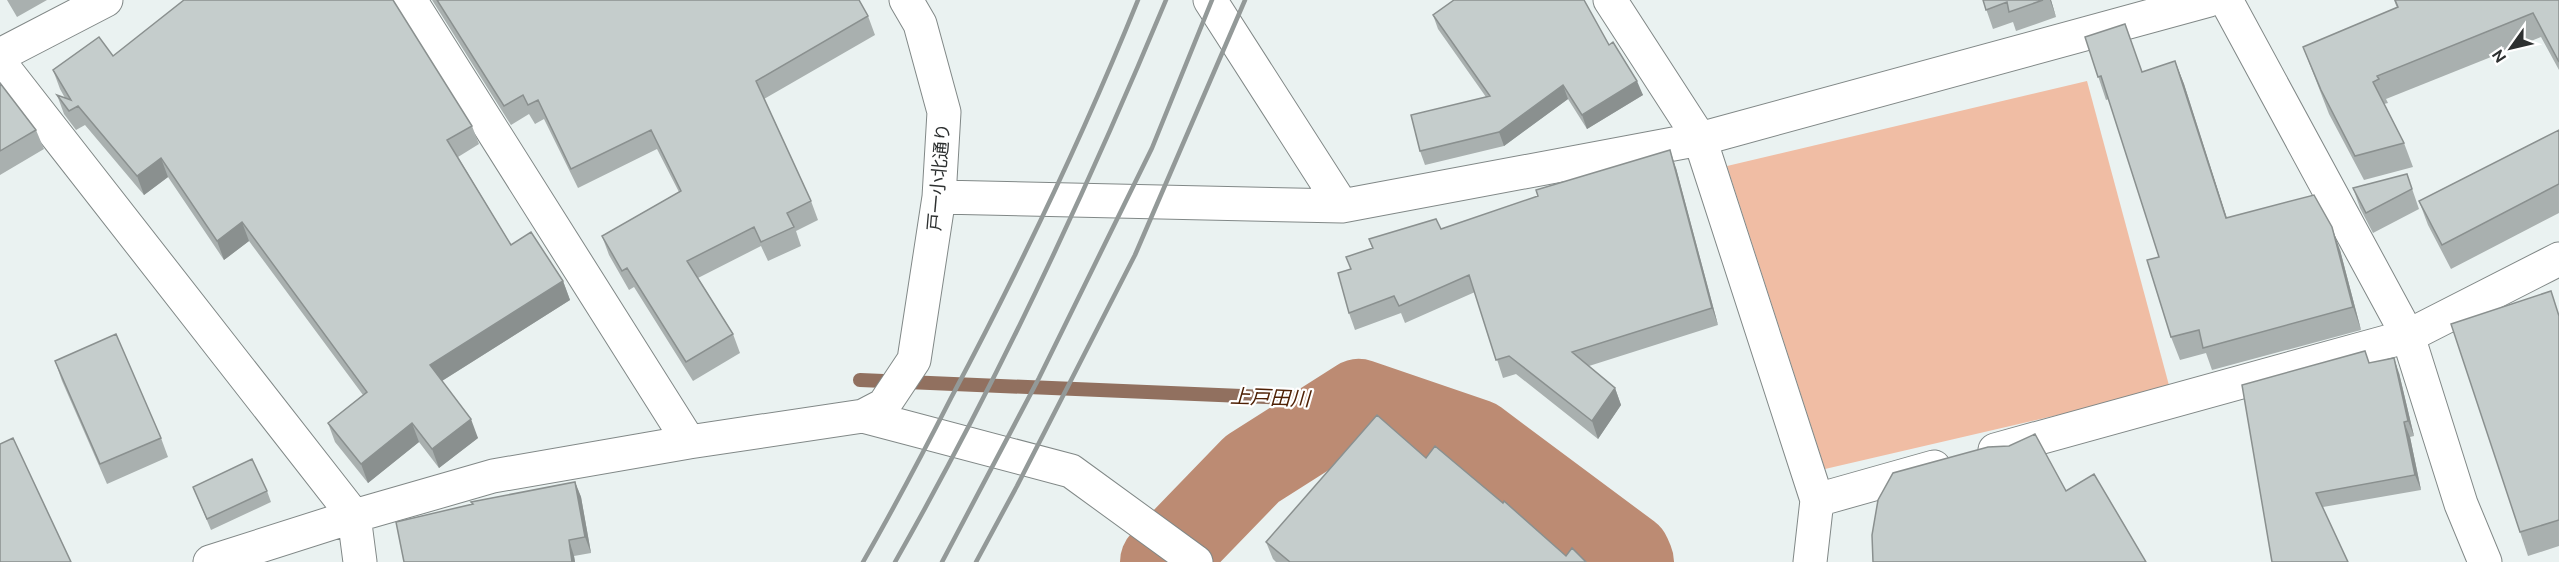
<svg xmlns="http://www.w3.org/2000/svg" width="2559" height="562" font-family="Ubuntu,'Noto Sans JP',sans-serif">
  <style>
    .green { fill: #f0bda4 }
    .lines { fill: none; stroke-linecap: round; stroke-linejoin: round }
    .stream { stroke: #91705f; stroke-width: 14 }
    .river { stroke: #bc8b73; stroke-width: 84 }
    .street-casing { stroke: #818887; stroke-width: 35 }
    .street { stroke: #fff; stroke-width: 33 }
    .rail { stroke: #939998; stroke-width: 4.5 }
    .wall { fill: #a9b0af }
    .shaded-wall { fill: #8a908f }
    .building { fill: #c5cdcc; stroke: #8a908f; stroke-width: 1.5 }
    .labels { text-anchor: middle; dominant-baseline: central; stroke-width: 4.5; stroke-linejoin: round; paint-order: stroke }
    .street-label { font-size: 18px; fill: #2d3030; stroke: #fff }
    .water-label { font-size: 20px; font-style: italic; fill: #4f2105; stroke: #fff }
  </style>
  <rect width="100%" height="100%" fill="#eaf2f1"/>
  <path class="green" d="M2087,81L2170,389L1825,469L1727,166Z"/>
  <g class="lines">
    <path class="stream" d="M860,380L1359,401"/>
    <path class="river" d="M1162,562L1252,469L1359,401L1476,441L1629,555L1632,562"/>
    <g class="street-casing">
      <path id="street" d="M410,0L689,442
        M1210,0L1342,206
        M1610,0L1700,139L1817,500L1810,562
        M2226,0L2408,336L2461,504L2485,562
        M0,55L106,0
        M0,63L354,516L360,562
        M939,197L1342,206L1700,139L2209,0
        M863,416L884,405L914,360L939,197L944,112L920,24L906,0
        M1995,450L2408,336L2559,259
        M1817,500L1934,467
        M210,562L354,516L493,476L689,442L863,416L1071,471L1196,562"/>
    </g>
    <use href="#street" class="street"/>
    <path class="rail" d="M863,562C894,508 923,453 951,398C1020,268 1083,136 1138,0
      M895,562C998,381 1086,192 1166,0
      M942,562L1039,378L1152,148L1212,0
      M976,562L1017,486L1135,255L1245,0"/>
  </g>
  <path class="wall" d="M7,0H47L17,17Z
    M432,0H859L868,16L875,35L764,99L811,201L818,220L796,231L801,246L768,261L761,246L698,278L733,334L740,353L693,381L634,287L629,290L609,255L602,236L679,192L657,149L578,188L544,119L535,124L529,114L511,125Z
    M1983,0H2051L2056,17L2016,31L2013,22L1993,29Z
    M2394,0H2559V70L2541,37L2386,99L2388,103L2384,104L2404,143L2413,167L2364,180L2329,114L2303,47L2397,8Z
    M1433,15L1609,45L1643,95L1587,129L1568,99L1504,146L1425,165L1420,151L1486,97L1438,29Z
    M2085,37L2142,72L2175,61L2184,84L2227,218L2340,250L2361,330L2212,370L2206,353L2180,360L2171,337L2159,257L2109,99L2106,100Z
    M53,70L472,126L479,144L458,157L511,245L563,281L570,300L442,381L478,438L439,468L419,442L368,483L335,442L328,423L363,395L249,241L224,260L168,177L144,195L85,125L76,130L64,114L57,95L65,98L60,89Z
    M0,83L36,130L44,149L0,175Z
    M2559,130V213L2451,269L2428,225L2419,201Z
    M1676,168L1718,325L1589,366L1615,388L1621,405L1598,439L1516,374L1503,378L1475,292L1405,323L1401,313L1355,330L1349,313L1351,269L1372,248L1369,239L1441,229Z
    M2407,174L2419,209L2373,233L2360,208L2353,188Z
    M2559,314V546L2528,556L2520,532Z
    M55,361L161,438L168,457L107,484L62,381Z
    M2370,363L2399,373L2414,436L2410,437L2421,490L2323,507L2272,562Z
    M1426,458L1503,503L1566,556L1586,562H1276L1273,559L1266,542Z
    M575,482L581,497L591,553L574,556L575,562H404L472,504L471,502Z
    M193,487L267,491L271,502L211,530Z"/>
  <path class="shaded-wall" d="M2050,0H2051L2056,17Z
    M2175,61L2184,84L2234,241L2226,218Z
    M1637,81L1643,95L1587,129L1582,115Z
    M1563,85L1568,99L1504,146L1499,132Z
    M1670,150L1676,168L1718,325L1712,308Z
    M161,158L168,177L144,195L137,176Z
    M242,222L249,241L224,260L217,241Z
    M2332,227L2340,250L2361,330L2353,307Z
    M563,281L570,300L437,384L430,365Z
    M2394,358L2399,373L2414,436L2408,421Z
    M1615,388L1621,405L1598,439L1592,421Z
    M471,419L478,438L439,468L432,449Z
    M2404,422L2410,437L2421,490L2415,475Z
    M412,423L419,442L368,483L361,464Z
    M575,482L581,497L591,553L585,537Z
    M569,540L574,556L575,562H572Z"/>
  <path class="building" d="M184,0H393L472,126L447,140L511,245L531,232L563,281L430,365L471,419L432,449L412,423L361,464L328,423L367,392L242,222L217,241L161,158L137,176L78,106L69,111L57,95L71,100L53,70L99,37L113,56Z
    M437,0H859L868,16L756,81L811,201L787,213L794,227L761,242L754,227L687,261L733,334L686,362L627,268L622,271L602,236L681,191L651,130L571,169L538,100L528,105L523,95L504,106Z
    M1454,0H1584L1609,45L1613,42L1637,81L1582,115L1563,85L1499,132L1420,151L1411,115L1490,96L1433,15Z
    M1983,0H2043L2009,12L2007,2L1986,10Z
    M2395,0H2559V62L2533,13L2377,76L2379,79L2373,82L2404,143L2355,156L2321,90L2303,47L2398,7Z
    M2125,24L2142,72L2175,61L2226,218L2314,195L2332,227L2353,307L2203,348L2199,330L2171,337L2147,260L2159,257L2101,76L2098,77L2085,37Z
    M0,83L36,130L0,151Z
    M2559,130V184L2442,245L2419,201Z
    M1670,150L1712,308L1572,352L1615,388L1592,421L1509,356L1496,360L1469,275L1399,306L1394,296L1349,313L1338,273L1351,269L1346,257L1373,248L1369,239L1436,219L1441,229L1538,196L1536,190Z
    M2407,174L2412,189L2366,213L2353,188Z
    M2551,291L2559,316V520L2520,532L2451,324Z
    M116,334L161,438L100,464L55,361Z
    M2365,351L2369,363L2394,358L2408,421L2404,422L2415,475L2316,493L2348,562H2272L2242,385Z
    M1377,415L1426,458L1435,446L1503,503L1504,501L1566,556L1572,548L1586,562H1290L1266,542Z
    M2035,434L2066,491L2094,474L2146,562H1873L1872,535L1878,500L1893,473L1988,447L2009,446Z
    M13,438L71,562H0V444Z
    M252,459L267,491L207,519L193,487Z
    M575,482L585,537L569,540L572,562H404L396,522L473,504L471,502Z"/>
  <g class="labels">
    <g class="street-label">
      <text transform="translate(938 177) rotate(-85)">戸一小北通り</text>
    </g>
    <g class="water-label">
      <text transform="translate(1270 397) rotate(2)">上戸田川</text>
    </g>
  </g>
  <g transform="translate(2511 48) rotate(236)" stroke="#ffffff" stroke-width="4.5" paint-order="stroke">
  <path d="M0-4.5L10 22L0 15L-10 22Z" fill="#2d3030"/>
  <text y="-9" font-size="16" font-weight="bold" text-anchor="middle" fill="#2d3030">N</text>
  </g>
</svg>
